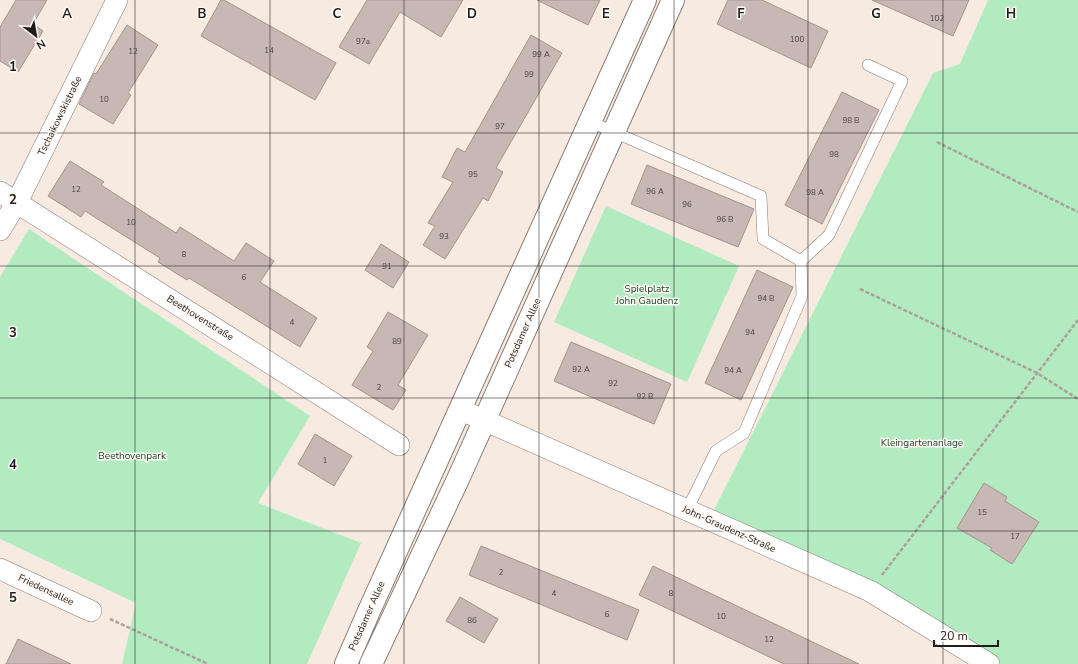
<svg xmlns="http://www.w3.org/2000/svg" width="1078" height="664" font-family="'Nunito Sans',sans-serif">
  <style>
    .green { fill: #b2ebbf }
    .building { fill: #c7b8b4; stroke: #a2938f }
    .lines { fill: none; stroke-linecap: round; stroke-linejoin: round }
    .lane-casing { stroke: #887c74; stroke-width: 12 }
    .street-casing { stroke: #887c74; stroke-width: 22 }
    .secondary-casing { stroke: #887c74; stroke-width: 24 }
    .path { stroke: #aba19a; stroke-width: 2.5; stroke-dasharray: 4 2; stroke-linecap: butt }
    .lane { stroke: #fff; stroke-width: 11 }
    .street { stroke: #fff; stroke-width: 21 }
    .secondary { stroke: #fff; stroke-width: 22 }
    .grid { fill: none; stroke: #201c19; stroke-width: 1; stroke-opacity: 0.55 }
    .labels { text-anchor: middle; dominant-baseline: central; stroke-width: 3; stroke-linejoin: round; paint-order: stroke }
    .number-label { font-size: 8px; fill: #4a4340 }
    .street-label { font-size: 10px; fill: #201c19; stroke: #fef9f5 }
    .park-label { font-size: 10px; fill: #123f21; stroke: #fef9f5 }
    .grid-label { font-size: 13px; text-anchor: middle; font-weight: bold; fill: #201c19; stroke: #fef9f5; stroke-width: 3; stroke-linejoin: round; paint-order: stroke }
  </style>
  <rect width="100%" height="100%" fill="#f7eae1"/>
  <path class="green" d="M988,0H1078V664H989L709,520L933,73L960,64Z
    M606,206L739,266L687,382L554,322Z
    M29,229L310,416L258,503L361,543L307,664H122L136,603L0,539V277Z"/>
  <path class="building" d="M16,0H47L33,24L43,31L18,72L0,61V27Z
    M221,0H224L336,63L315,100L201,36Z
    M367,0H463L441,37L400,12L369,64L339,47Z
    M537,0H600L588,25Z
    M728,0H762L828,31L811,68L717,24Z
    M872,0H969L953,36Z
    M127,25L158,45L128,93L131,95L113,124L79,104L94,73L96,74Z
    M531,35L562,53L496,168L503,172L488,201L483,198L445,259L423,245L435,226L428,223L453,182L442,177L457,148L465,152Z
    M842,92L879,110L822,224L785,205Z
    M70,161L104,182L101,185L176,233L180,227L234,261L246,243L274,261L260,282L317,318L300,347L189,278L187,280L158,262L160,258L85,211L81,217L48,196Z
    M647,165L754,209L738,247L631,204Z
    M381,244L409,262L393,288L365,270Z
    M757,270L793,287L741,400L705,383Z
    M388,312L428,335L398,385L406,390L393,410L352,385L373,351L367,347Z
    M571,342L671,384L654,424L554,381Z
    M315,434L352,456L334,486L298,464Z
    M984,483L1007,497L1005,501L1039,522L1012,564L990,550L992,548L957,528Z
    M481,546L639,610L627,640L469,575Z
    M653,566L800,636L859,664H784L738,642L639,595Z
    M460,597L498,619L484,643L446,621Z
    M18,639L71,664H6Z"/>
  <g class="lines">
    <g class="lane-casing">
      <path id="lane" d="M591,122L761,196L763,239L801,261
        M687,510L716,451L744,433L802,296L801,261L829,235L902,81L868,65"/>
    </g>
    <g class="street-casing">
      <path id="street" d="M0,192L399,445
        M0,230L17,202L117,0
        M461,410L870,591L989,664
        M0,569L91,611"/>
    </g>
    <g class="secondary-casing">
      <path id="secondary" d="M346,664L369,611L645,0
        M371,664L459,477L673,0"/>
    </g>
    <path class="path" d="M937,142L1078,212
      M860,289L1037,373L1078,399
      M882,575L1078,320
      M110,619L208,664"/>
    <use href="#lane" class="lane"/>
    <use href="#street" class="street"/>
    <use href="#secondary" class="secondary"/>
  </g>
  <path class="grid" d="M135,0V664M270,0V664M404,0V664M539,0V664M674,0V664M808,0V664M943,0V664M0,133H1078M0,266H1078M0,398H1078M0,531H1078"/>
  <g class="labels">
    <g class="number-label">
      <text x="937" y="18">102</text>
      <text x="797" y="39">100</text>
      <text x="363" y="41">97a</text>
      <text x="269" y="50">14</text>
      <text x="133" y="51">12</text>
      <text x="541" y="54">99 A</text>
      <text x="529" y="74">99</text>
      <text x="104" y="99">10</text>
      <text x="851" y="120">98 B</text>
      <text x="500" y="126">97</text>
      <text x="834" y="154">98</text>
      <text x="473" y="174">95</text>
      <text x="76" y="189">12</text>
      <text x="655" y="191">96 A</text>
      <text x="815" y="192">98 A</text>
      <text x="687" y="204">96</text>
      <text x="725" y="219">96 B</text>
      <text x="131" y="222">10</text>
      <text x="444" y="236">93</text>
      <text x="184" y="254">8</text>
      <text x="387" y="266">91</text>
      <text x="244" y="277">6</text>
      <text x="766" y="298">94 B</text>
      <text x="292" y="322">4</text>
      <text x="750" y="332">94</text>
      <text x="397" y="341">89</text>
      <text x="581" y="369">92 A</text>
      <text x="733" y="370">94 A</text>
      <text x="613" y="383">92</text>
      <text x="379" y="387">2</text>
      <text x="645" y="396">92 B</text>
      <text x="325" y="460">1</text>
      <text x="982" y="512">15</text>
      <text x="1015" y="536">17</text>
      <text x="501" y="572">2</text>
      <text x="554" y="593">4</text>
      <text x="671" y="593">8</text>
      <text x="607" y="614">6</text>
      <text x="721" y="616">10</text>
      <text x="472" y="620">86</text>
      <text x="769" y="639">12</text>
    </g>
    <g class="street-label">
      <text transform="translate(60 116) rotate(-64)">Tschaikowskistraße</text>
      <text transform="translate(200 318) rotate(32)">Beethovenstraße</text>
      <text transform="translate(523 333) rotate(-66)">Potsdamer Allee</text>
      <text transform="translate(729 529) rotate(24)">John-Graudenz-Straße</text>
      <text transform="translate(46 590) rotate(25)">Friedensallee</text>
      <text transform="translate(367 616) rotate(-66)">Potsdamer Allee</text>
    </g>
    <g class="park-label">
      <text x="647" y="289">Spielplatz<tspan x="647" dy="12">John Gaudenz</tspan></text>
      <text x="922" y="443">Kleingartenanlage</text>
      <text x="132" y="456">Beethovenpark</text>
    </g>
  </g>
  <g class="grid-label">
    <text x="67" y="18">A</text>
    <text x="202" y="18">B</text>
    <text x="337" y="18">C</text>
    <text x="472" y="18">D</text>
    <text x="606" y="18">E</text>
    <text x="741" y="18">F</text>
    <text x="876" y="18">G</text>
    <text x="1011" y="18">H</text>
    <text x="13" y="71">1</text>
    <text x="13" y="204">2</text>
    <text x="13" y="337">3</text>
    <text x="13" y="469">4</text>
    <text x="13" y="602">5</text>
  </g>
  <g transform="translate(36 36) rotate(149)" stroke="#fef9f5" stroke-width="3" paint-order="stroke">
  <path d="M0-3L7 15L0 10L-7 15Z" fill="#201c19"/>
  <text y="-6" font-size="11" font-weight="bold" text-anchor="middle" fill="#201c19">N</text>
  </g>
  <path d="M934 640v6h64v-6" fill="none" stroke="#201c19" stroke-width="2"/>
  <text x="940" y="640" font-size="12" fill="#201c19" stroke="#fef9f5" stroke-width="3" paint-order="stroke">20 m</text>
</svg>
